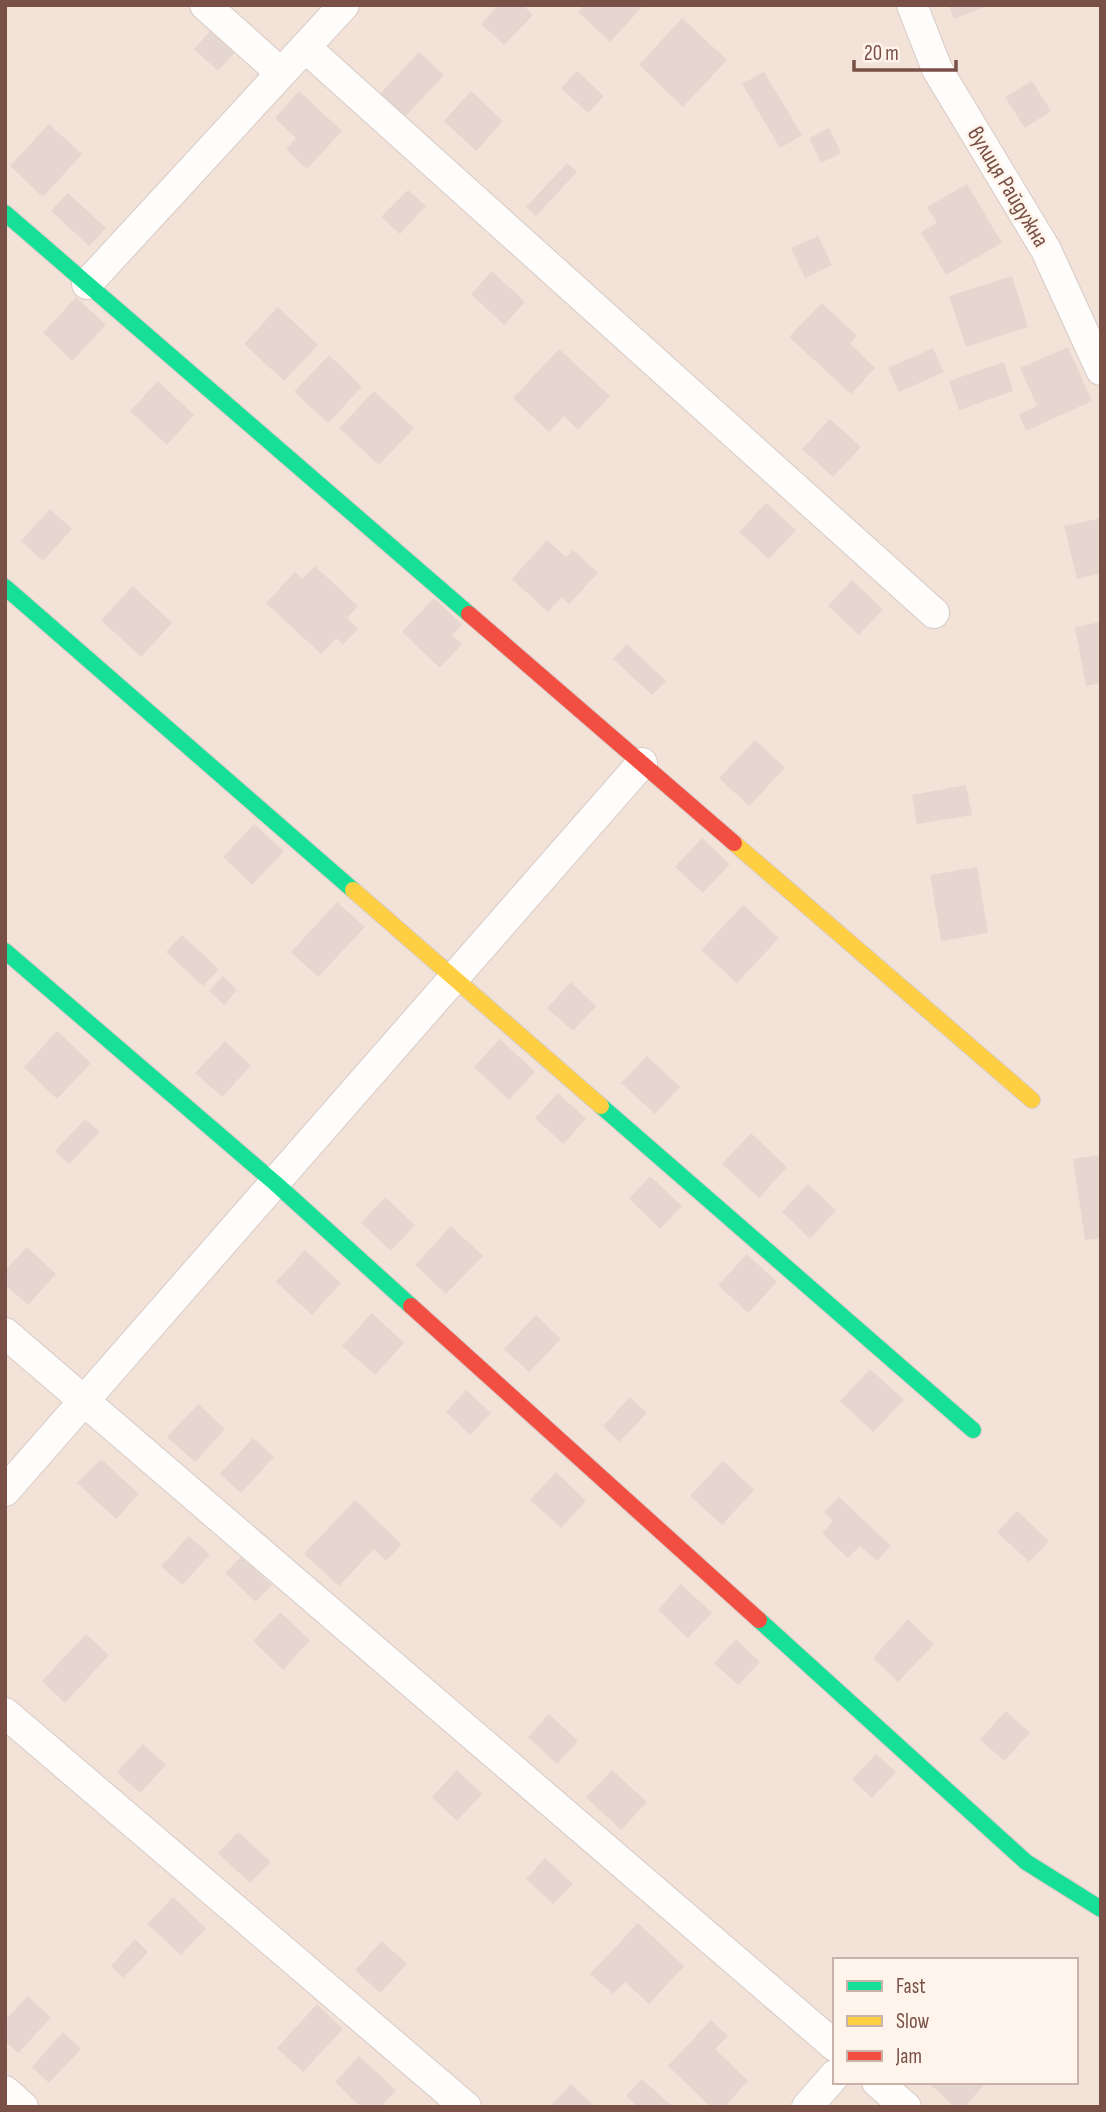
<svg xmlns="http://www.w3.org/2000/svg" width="1106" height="2112" font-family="'Sofia Sans Condensed',sans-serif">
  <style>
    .residential { fill: #f3e2d7; fill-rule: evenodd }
    .building { fill: #e5d6d0 }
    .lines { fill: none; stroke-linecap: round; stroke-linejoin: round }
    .street-casing { stroke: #d6cbc6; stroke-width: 32 }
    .fast-casing { stroke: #d9ccc7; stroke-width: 18 }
    .slow-casing { stroke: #d9ccc7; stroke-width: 18 }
    .jam-casing { stroke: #d9ccc7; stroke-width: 18 }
    .street { stroke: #fefdfc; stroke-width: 30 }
    .fast { stroke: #16e098; stroke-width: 16 }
    .slow { stroke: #ffcf43; stroke-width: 16 }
    .jam { stroke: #f24e42; stroke-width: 16 }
    .labels { text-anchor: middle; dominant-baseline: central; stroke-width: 5; stroke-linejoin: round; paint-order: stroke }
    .street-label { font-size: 23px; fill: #795046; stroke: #fff4eb }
  </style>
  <rect width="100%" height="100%" fill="#f8f0e9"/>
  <path class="residential" d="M5,5H1101V2107H5ZM835,1960H1076V2082H835Z"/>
  <path class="building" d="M498,5H523L533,15L504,45L481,24Z
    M584,5H644L610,42L578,12Z
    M949,5H989L954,19Z
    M682,18L727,60L683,107L639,65Z
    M213,28L237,50L218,71L194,49Z
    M419,52L444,75L401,121L376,98Z
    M577,71L604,96L588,113L561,88Z
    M764,72L802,135L780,148L742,84Z
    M1032,81L1051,111L1025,128L1005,97Z
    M299,91L342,131L307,169L286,149L296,138L275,118Z
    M471,91L503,121L476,151L444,121Z
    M49,124L82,154L43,197L10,166Z
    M829,128L841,153L821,163L809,138Z
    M567,163L577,172L536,216L526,207Z
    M967,184L1002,243L946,275L921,232L937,223L927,207Z
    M408,190L426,206L400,234L381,217Z
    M68,193L106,228L89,246L51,211Z
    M818,236L832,265L805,278L791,248Z
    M492,271L525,302L504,325L471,294Z
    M1012,276L1028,327L966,347L949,296Z
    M76,297L106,325L72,361L43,333Z
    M822,303L857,336L850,344L875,368L851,394L789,337Z
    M278,307L318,345L284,381L244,344Z
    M1068,347L1092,401L1026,431L1019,414L1037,406L1020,368Z
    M933,348L944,372L899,392L888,368Z
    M559,349L610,396L578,430L564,416L549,432L513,398Z
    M329,355L362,387L328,423L294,392Z
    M1004,362L1013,391L959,410L949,381Z
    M158,381L194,415L167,445L130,411Z
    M374,391L414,428L379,465L339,428Z
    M830,419L861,447L833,477L802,449Z
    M766,503L796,530L769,559L739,532Z
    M50,509L72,529L43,561L21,541Z
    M1101,518V573L1077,579L1064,526Z
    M547,540L566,557L573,550L598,573L569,604L562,597L548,612L512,579Z
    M315,566L358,606L347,618L358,629L343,645L336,638L321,654L266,603L295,572L302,579Z
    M852,580L883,609L859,635L828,606Z
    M133,586L172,623L141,657L101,620Z
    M434,598L462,624L452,635L462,644L440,668L402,632Z
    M1101,622V683L1086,686L1075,627Z
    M627,644L666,681L652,695L613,659Z
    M755,740L785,768L749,806L719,778Z
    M966,785L972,815L917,824L912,795Z
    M254,824L284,851L252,885L223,857Z
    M702,838L730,864L703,893L675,867Z
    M977,867L988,933L941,941L930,875Z
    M337,902L365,927L318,977L291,952Z
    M743,905L779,938L737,983L701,950Z
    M182,935L219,969L203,986L166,952Z
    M223,976L237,990L224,1005L209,991Z
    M571,982L596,1006L573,1031L547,1008Z
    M57,1031L91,1063L57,1099L24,1067Z
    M500,1039L535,1072L509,1100L474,1067Z
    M225,1041L251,1066L222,1097L195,1073Z
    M647,1056L680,1087L655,1114L621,1083Z
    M558,1093L586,1119L563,1144L535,1118Z
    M85,1119L100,1132L69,1164L55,1151Z
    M751,1133L787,1167L759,1198L722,1164Z
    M1101,1155V1238L1085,1240L1073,1159Z
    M650,1176L682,1206L660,1229L629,1199Z
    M808,1184L836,1210L810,1239L782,1212Z
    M385,1197L415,1225L391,1251L361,1223Z
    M451,1226L483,1256L446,1294L415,1265Z
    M27,1247L56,1274L28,1305L5,1285V1270Z
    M305,1250L341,1283L312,1315L276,1282Z
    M747,1254L777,1282L748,1313L718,1285Z
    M372,1313L404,1343L375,1375L342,1346Z
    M536,1315L561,1339L529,1372L504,1349Z
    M870,1369L904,1400L873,1432L840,1401Z
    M466,1390L491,1413L470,1435L446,1412Z
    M630,1397L647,1413L619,1442L603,1426Z
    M198,1404L225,1429L195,1462L167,1437Z
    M253,1438L274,1457L241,1493L220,1474Z
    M101,1459L139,1494L116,1519L77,1483Z
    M723,1461L754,1490L722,1525L690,1496Z
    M556,1472L586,1501L561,1528L530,1500Z
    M839,1497L891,1546L877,1561L860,1546L848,1558L822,1533L833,1521L824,1512Z
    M355,1500L402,1544L386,1561L374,1549L339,1586L304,1554Z
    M1017,1511L1049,1541L1029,1562L997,1532Z
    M189,1536L210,1555L182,1585L161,1566Z
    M241,1557L272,1585L256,1602L225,1573Z
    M681,1584L712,1613L688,1638L658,1610Z
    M280,1612L310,1640L283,1670L253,1641Z
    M908,1619L934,1644L898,1682L873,1658Z
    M86,1634L109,1655L65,1703L42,1681Z
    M736,1639L760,1662L738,1685L714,1663Z
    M1006,1711L1030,1733L1004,1761L980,1739Z
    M549,1714L578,1741L557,1764L528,1737Z
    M143,1744L166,1765L140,1793L117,1772Z
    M876,1754L896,1772L872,1798L852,1779Z
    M457,1770L482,1794L457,1821L432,1797Z
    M612,1770L647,1802L621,1830L586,1797Z
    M238,1832L271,1862L250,1883L218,1853Z
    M545,1858L573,1884L553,1904L526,1879Z
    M173,1897L206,1928L181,1955L147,1924Z
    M638,1923L684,1966L649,2004L625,1982L613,1994L590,1974Z
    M135,1939L148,1952L123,1978L111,1966Z
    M382,1941L407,1964L380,1993L355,1970Z
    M28,1996L51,2018L18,2053L5,2041V2020Z
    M317,2004L343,2029L303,2072L277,2048Z
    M711,2020L728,2036L715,2049L748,2081L724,2107H711L668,2066Z
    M63,2032L81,2049L49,2083L32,2067Z
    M359,2056L396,2090L381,2107H361L335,2082Z
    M642,2079L673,2107H638L626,2096Z
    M928,2082H987L964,2107H954Z
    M571,2084L595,2107H550Z"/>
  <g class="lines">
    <g class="street-casing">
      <path id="street" d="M205,5L281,73
        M912,5L937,69L1046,250L1101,370
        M305,47L934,613
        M87,284L344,5
        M5,1333L835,2046
        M5,1491L642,763
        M5,1713L466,2107
        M877,2082L906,2107
        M5,2091L23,2107
        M807,2107L835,2075"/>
    </g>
    <g class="fast-casing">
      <path id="fast" d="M5,213L469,614
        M5,587L353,890
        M5,951L275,1183L411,1306
        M601,1106L973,1430
        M759,1620L1026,1862L1101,1909"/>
    </g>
    <g class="slow-casing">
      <path id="slow" d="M734,843L1032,1100
        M353,890L601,1106"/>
    </g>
    <g class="jam-casing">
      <path id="jam" d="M469,614L734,843
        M411,1306L759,1620"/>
    </g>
    <use href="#street" class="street"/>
    <use href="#fast" class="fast"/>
    <use href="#slow" class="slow"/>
    <use href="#jam" class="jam"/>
  </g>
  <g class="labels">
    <g class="street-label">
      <text transform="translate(1008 187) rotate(59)">вулиця Райдужна</text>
    </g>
  </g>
  <rect width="1106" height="2112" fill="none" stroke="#795046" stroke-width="14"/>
  <rect x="833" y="1958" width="245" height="126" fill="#fff4eb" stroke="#c9b2a9" stroke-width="2"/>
  <rect x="847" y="1981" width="35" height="10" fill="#16e098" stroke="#c9b2a9" stroke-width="2"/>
  <text x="896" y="1993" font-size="21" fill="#795046">Fast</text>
  <rect x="847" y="2016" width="35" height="10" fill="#ffcf43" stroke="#c9b2a9" stroke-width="2"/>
  <text x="896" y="2028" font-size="21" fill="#795046">Slow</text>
  <rect x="847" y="2051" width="35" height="10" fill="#f24e42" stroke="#c9b2a9" stroke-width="2"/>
  <text x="896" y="2063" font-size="21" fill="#795046">Jam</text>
  <path d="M854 60v10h102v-10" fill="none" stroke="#795046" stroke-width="3.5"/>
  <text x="864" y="60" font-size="21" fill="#795046" stroke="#fff4eb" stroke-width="5" paint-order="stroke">20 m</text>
</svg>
